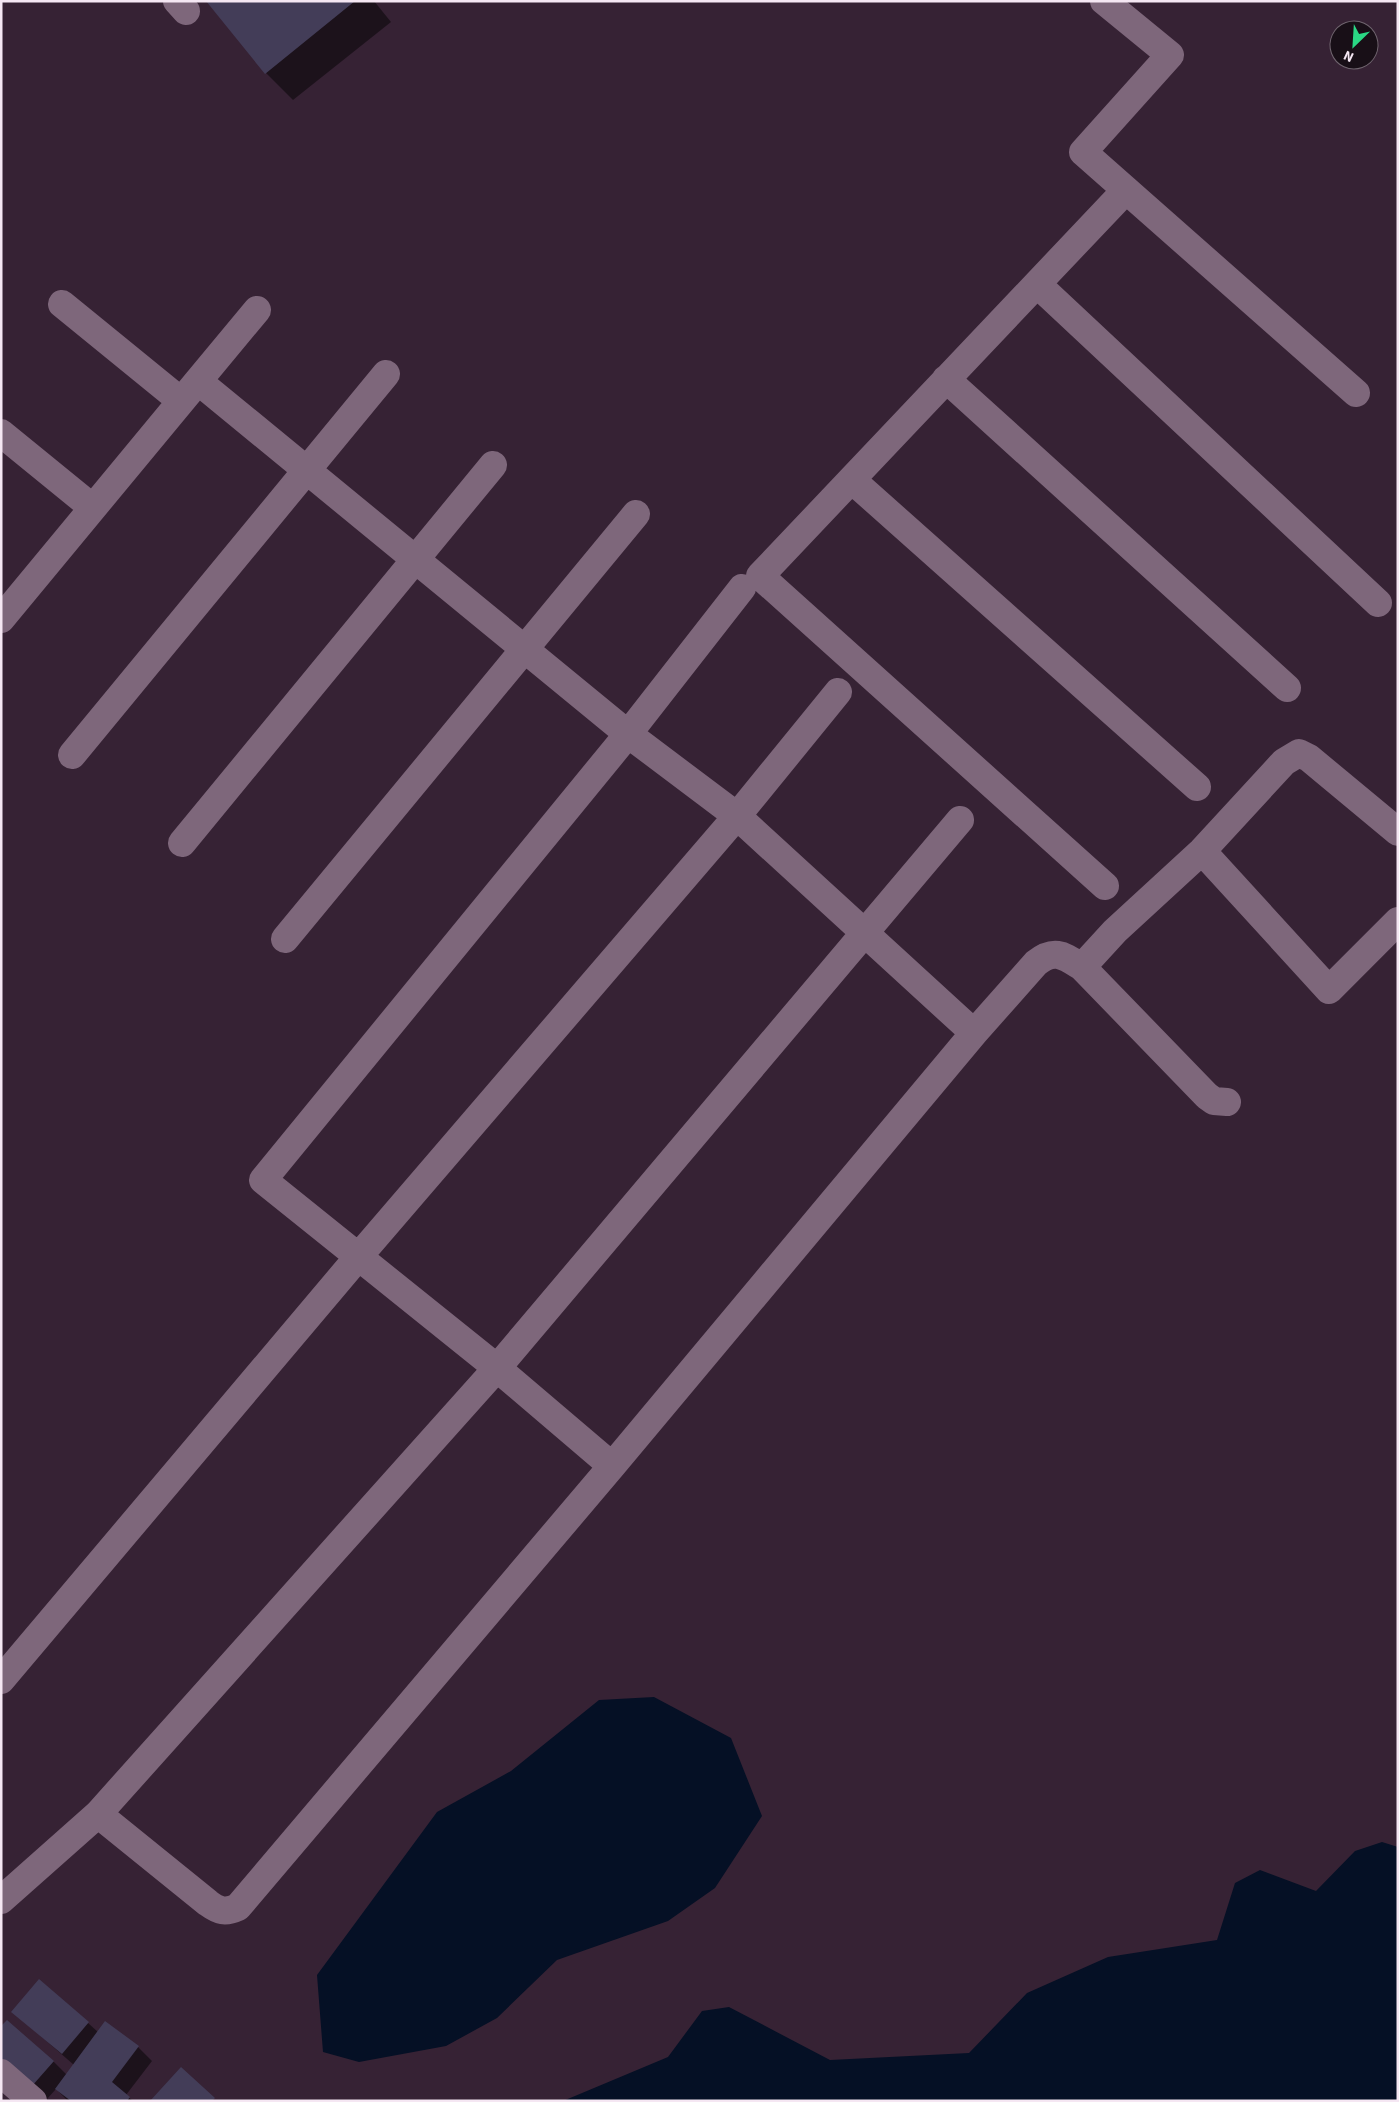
<svg xmlns="http://www.w3.org/2000/svg" width="1399" height="2102" viewBox="0 0 1399 2102" font-family="'Source Sans 3',sans-serif">
	<rect width="100%" height="100%" fill="#362234"/>
	<path fill="#051025" d="M654 1697 731 1738 762 1816 715 1888 668 1921 557 1960 497 2018 446 2046 359 2062 323 2052 317 1975 437 1812 511 1771 599 1700Z
		M1382 1842 1398 1847V2101H563L668 2057 702 2011 729 2007 830 2060 969 2053 1027 1993 1108 1957 1217 1940 1235 1883 1260 1870 1316 1891 1355 1851Z"/>
	<path fill="#0007" d="M207 1H374L391 22 293 100 266 73Z
		M13 2012 88 2023 98 2032 138 2047 152 2061 126 2095 133 2101H68L56 2089 47 2099 1 2059 53 2061 67 2075 74 2065Z"/>
	<path fill="#433d58" d="M206 1H355L265 74Z
		M39 1979 89 2022 62 2054 11 2012Z
		M7 2020 54 2061 32 2086 1 2059V2026Z
		M105 2021 139 2046 112 2082 130 2097 127 2101H71L55 2089Z
		M181 2067 215 2098 212 2101H150Z"/>
	<g fill="none" stroke-linecap="round" stroke-linejoin="round">
		<path stroke="#7e677b" stroke-width="28" d="M177 1 186 11
			M1104 1 1170 55 1083 152 1356 393
			M1037 284 1378 603
			M62 304 181 401
			M257 310 198 381 628 734 737 816 974 1033
			M946 379 1287 688
			M1 433 93 508
			M852 480 1197 787
			M1 619 198 381
			M72 755 386 374
			M182 843 493 465
			M1202 851 1329 990 1398 921
			M1105 886 760 576 1126 190
			M285 939 636 514
			M1082 967 1115 931 1202 851 1284 762 1299 753 1309 758 1398 832
			M612 1466 497 1368 263 1180 628 734 742 588
			M1 1680 359 1256 737 816 838 692
			M98 1814 208 1903C219 1911 225 1913 238 1907L612 1466 974 1033 1036 963C1055 948 1064 956 1082 967L1207 1096 1214 1101 1227 1102
			M1 1900 98 1814 497 1368 960 820
			M1 2073 33 2101"/>
	</g>
	<rect width="1399" height="2102" fill="none" stroke="#f5e7f3" stroke-width="5"/>
	<g transform="translate(1354 45) rotate(205)"><circle r="24" fill="#180f17" stroke="#70656f"/>
	<path d="M0-4L9 19L0 12L-9 19Z" fill="#2ad885"/>
	<text y="-8" font-size="14" font-weight="bold" text-anchor="middle" fill="#f5e7f3">N</text>
	</g>
</svg>
